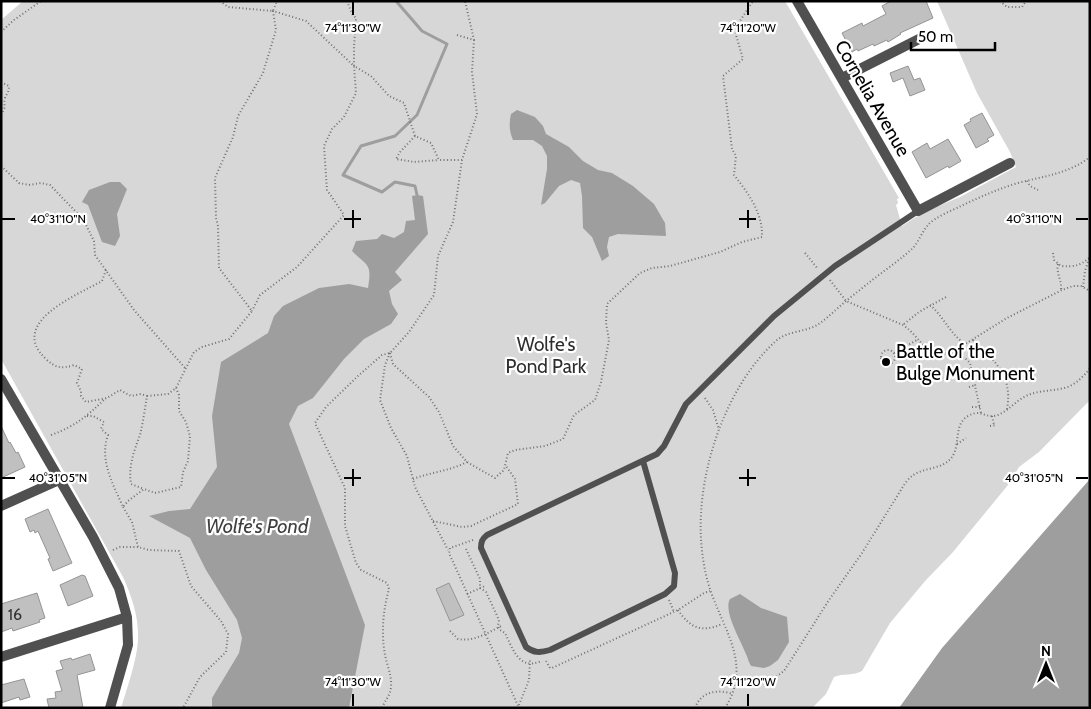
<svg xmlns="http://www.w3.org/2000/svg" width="1091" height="709" viewBox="0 0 1091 709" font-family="Cabin,sans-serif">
	<rect width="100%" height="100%" fill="#fff"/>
	<path fill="#d7d7d7" d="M23 1H785L899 198 897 199 898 203 896 205 902 226 924 212 960 197 1016 167 1010 152 977 93 937 1H1090V400L1039 452 1019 467 1008 485 953 552 926 580 890 623 862 671C853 676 844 673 834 677L826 694 812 708H121C127 688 137 660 138 640 139 618 132 597 123 577L1 359V20Z"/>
	<path fill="#9e9e9e" d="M517 110 535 117 543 126 546 134 569 147 583 161 598 170 612 173 633 186 654 204 665 223 666 236 618 234 609 237 607 247 609 256 602 261 592 237 583 228 582 196 580 183 571 180 559 186 545 203 541 205 547 169V156L542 146 533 140H513C509 131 509 123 511 114Z
		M110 182H120L127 189 117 214 120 236 115 246 102 242 88 205 82 202 89 190Z
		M417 195 423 196 428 234 395 272 402 280 389 291 392 304 398 314 391 324 364 339 344 359 313 398 298 406 289 424 365 625 349 708H212V698L239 653 242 638 237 620 206 570 190 538 149 516 169 511 190 509 217 467 212 416 221 362 268 333 274 316 283 306 319 288 349 284 368 288C372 263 368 267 352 251L356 241 377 239 382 234 394 238 404 232 406 221 415 220 412 196Z
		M1090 479V708H899L942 648Z
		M740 594 761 608 787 617 789 642 778 660 770 666 764 668 751 666 749 662C745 647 722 612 730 599Z"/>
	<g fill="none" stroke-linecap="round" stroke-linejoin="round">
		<path stroke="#9e9e9e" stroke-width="3" d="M396 1 422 31 447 44 417 115 395 136 361 146 343 175 382 192 395 182 415 186 417 195"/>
	</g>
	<path fill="#c0c0c0" stroke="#949494" d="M891 1H926L933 18 900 33 901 34 888 42 887 40 874 46 873 44 858 51 857 49 852 52 842 33 862 23 863 26 886 14 882 6Z
		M908 66 914 80 920 78 925 90 910 96 903 78 893 82 890 73Z
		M982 113 994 135 987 139 989 141 976 148 964 125 971 121 970 119Z
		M948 139 961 161 949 168 948 166 926 178 912 152 927 143 930 149Z
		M1 426 9 443 10 442 16 453 18 452 25 467 1 478Z
		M48 509 72 563 53 571 48 559 50 558 38 531 35 533 34 530 30 532 25 519Z
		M82 575 85 576 93 596 68 606 60 585Z
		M449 583 464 615 450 621 436 589Z
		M37 593 45 618 39 620 40 622 13 631 12 628 1 632V604Z
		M90 654 95 670 77 675 83 708H49L47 699 56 698 55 692 62 691 56 671 63 669 60 661 71 658 72 660Z
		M24 679 30 697 20 700 19 697 1 703V685Z"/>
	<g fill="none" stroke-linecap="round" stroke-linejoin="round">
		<path stroke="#727272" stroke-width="2" stroke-dasharray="1 2.5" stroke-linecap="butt" d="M220 1 228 7 273 11 277 1
			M347 1 352 14 356 18 354 47V66L371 76 389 96 404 103 415 136 431 143 439 160H462
			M1000 1 1007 7H1022L1026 1
			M1 32 14 20 41 1
			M457 35 474 40 465 1
			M1 82 9 86C9 92 7 93 5 98 3 105 7 107 1 114
			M415 136 400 152 396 159 414 162 439 160
			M1 166 19 183 29 185 41 183 50 185 79 215 81 223 86 225 94 241 95 255 134 310 186 369
			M1027 181 1030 186 1038 190
			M805 253 818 269
			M1053 253 1054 260 1061 266C1073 267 1080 266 1089 258
			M1058 264C1056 274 1062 280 1061 290
			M106 270 102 281C77 295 7 323 46 359 55 368 62 369 74 365L82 369 77 383 81 391V396L86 402 107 398 120 390 131 396 141 394 147 396C145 408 143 423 140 435 134 451 128 467 131 484L144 489
			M830 280 846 301 903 325C924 340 918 351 949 354L1007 318 1062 290 1073 286H1081L1090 291
			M1083 287 1085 271 1090 256
			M930 305C944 317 950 334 965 344
			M904 324 919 312 946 297
			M973 340C995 361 1013 376 1007 409
			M881 357a7 7 0 1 1 14 0a7 7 0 1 1-14 0Z
			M390 353 393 364 429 397 439 412 453 446 467 462 495 478 504 470 508 453 515 450 545 446 563 439 574 415 595 400 601 382 609 340 606 323 607 304 640 273 652 268 670 266 720 252 742 242 762 237C763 213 748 193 734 175L736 156 732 149 723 76 743 59 736 35 738 24 753 1
			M390 353 385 365 380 400 391 428 407 456 415 487 448 550
			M894 353 917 340
			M949 354 965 358 970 363 981 413
			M966 370 973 369
			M969 387 976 385
			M147 396 168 394 176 388 194 352 202 347 229 339 252 311 219 268 218 226 216 218 215 178 233 137 238 116 263 73 276 30 273 11 306 21 354 66 356 93 344 117 332 129 324 146 327 190 344 215 297 267 260 295 252 311
			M705 398 713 410 719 430
			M972 407H980
			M87 416H93L104 422 101 429 108 435C99 460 113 484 123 507L128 501 144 489 155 493 181 487 183 472 188 461 190 436 186 422 179 411V395L176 388
			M992 416 994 425
			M990 426 996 425
			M51 435C76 426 87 416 106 398
			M957 444 966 438
			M413 479C431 472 450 471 467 462
			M123 507 132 522 138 547 149 550 179 551 191 586 221 621 228 634 226 652 200 677 183 708
			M433 521 462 527 471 526 518 504 515 479 506 466
			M473 540 450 548 449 553 519 708
			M466 549 480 579V588L486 592 499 620 498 626 500 630 505 633C513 649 519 671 541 661
			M113 550 120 547H138
			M467 594 485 586
			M669 600 674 612
			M678 610C690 628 702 633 722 624
			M450 631 458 639C475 642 489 632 503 625
			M546 661 550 668H552L678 610 704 593 710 591
			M736 685 763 683 770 681 784 671 829 600 862 553 904 485C906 482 909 478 912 476 923 467 943 470 952 457 961 444 953 425 968 416 980 409 984 417 994 416 1006 414 1015 401 1026 396 1040 389 1056 392 1070 386 1078 382 1085 375 1090 368
			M519 705 529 680 530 660
			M382 708C385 700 391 695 391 686 392 676 387 665 385 655 381 632 383 611 389 589L387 583 361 570 356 563 345 526V488L315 423 326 407 358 376 382 355 390 353 409 332 434 295 438 256 453 222 462 160 477 114 472 72 474 40
			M695 708C701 691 718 689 733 694
			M725 708C752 666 725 632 711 592 705 575 702 556 701 539 697 472 726 385 777 340 788 331 805 332 817 325 824 321 831 314 838 308 848 299 860 290 871 281 885 270 900 260 913 248 919 241 922 232 928 225 935 217 951 211 961 206 980 197 998 189 1018 183 1044 176 1068 174 1090 157"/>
		<path stroke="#505050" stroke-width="6" d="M643 461 675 573 674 586 665 594 550 650C540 653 534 653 526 647L481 548C481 542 482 539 487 535L657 454 664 446 686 404 774 316 835 266 918 211"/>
		<path stroke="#505050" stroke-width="10" d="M797 1 918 211 1010 163
			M842 78 925 36
			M1 379 93 537 119 588 127 617 128 645 110 708
			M1 506 59 480
			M1 657 127 617"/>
	</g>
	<path fill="none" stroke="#000" stroke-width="2" d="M353 2V15M748 2V15M353 210V228M748 210V228M2 219H15M344 219H361M739 219H756M1076 219H1088M353 469V486M748 469V486M2 478H15M344 478H361M739 478H756M1076 478H1088M353 694V706M748 694V706"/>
	<circle fill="#000" stroke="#fff" stroke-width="2" cx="886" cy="362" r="5"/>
	<g text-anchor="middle" stroke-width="4.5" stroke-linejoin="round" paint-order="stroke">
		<g font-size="16" fill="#303030">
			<text x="15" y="620">16</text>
		</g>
		<g font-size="19" fill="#000" stroke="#fff">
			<text transform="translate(873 98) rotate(60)" y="7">Cornelia Avenue</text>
		</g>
		<g font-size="19" fill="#2e2e2e" stroke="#fff">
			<text x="546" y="351">Wolfe's<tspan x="546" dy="22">Pond Park</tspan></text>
		</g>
		<g font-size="19" fill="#000" stroke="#fff" text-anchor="start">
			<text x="896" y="358">Battle of the<tspan x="896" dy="22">Bulge Monument</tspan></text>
		</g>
		<g font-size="20" font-style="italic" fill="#3f3f3f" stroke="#fff">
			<text x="257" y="533">Wolfe's Pond</text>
		</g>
	</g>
	<g font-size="12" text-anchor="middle" fill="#000" stroke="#fff" stroke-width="4.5" stroke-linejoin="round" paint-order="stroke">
		<text x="353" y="32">74°11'30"W</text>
		<text x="748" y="32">74°11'20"W</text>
		<text x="58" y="223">40°31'10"N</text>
		<text x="1034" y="223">40°31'10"N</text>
		<text x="58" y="482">40°31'05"N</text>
		<text x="1034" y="482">40°31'05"N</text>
		<text x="353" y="686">74°11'30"W</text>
		<text x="748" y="686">74°11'20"W</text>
	</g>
	<rect width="1091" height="709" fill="none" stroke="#000000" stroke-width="5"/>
	<g transform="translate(1046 664)" stroke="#ffffff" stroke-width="4" paint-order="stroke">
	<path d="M0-4L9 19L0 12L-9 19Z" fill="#000000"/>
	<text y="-8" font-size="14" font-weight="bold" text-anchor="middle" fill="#000000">N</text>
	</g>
	<path d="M911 42v8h84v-8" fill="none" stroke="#000000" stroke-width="2.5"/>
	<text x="918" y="42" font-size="15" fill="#000000" stroke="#ffffff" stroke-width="4" paint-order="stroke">50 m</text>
</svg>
